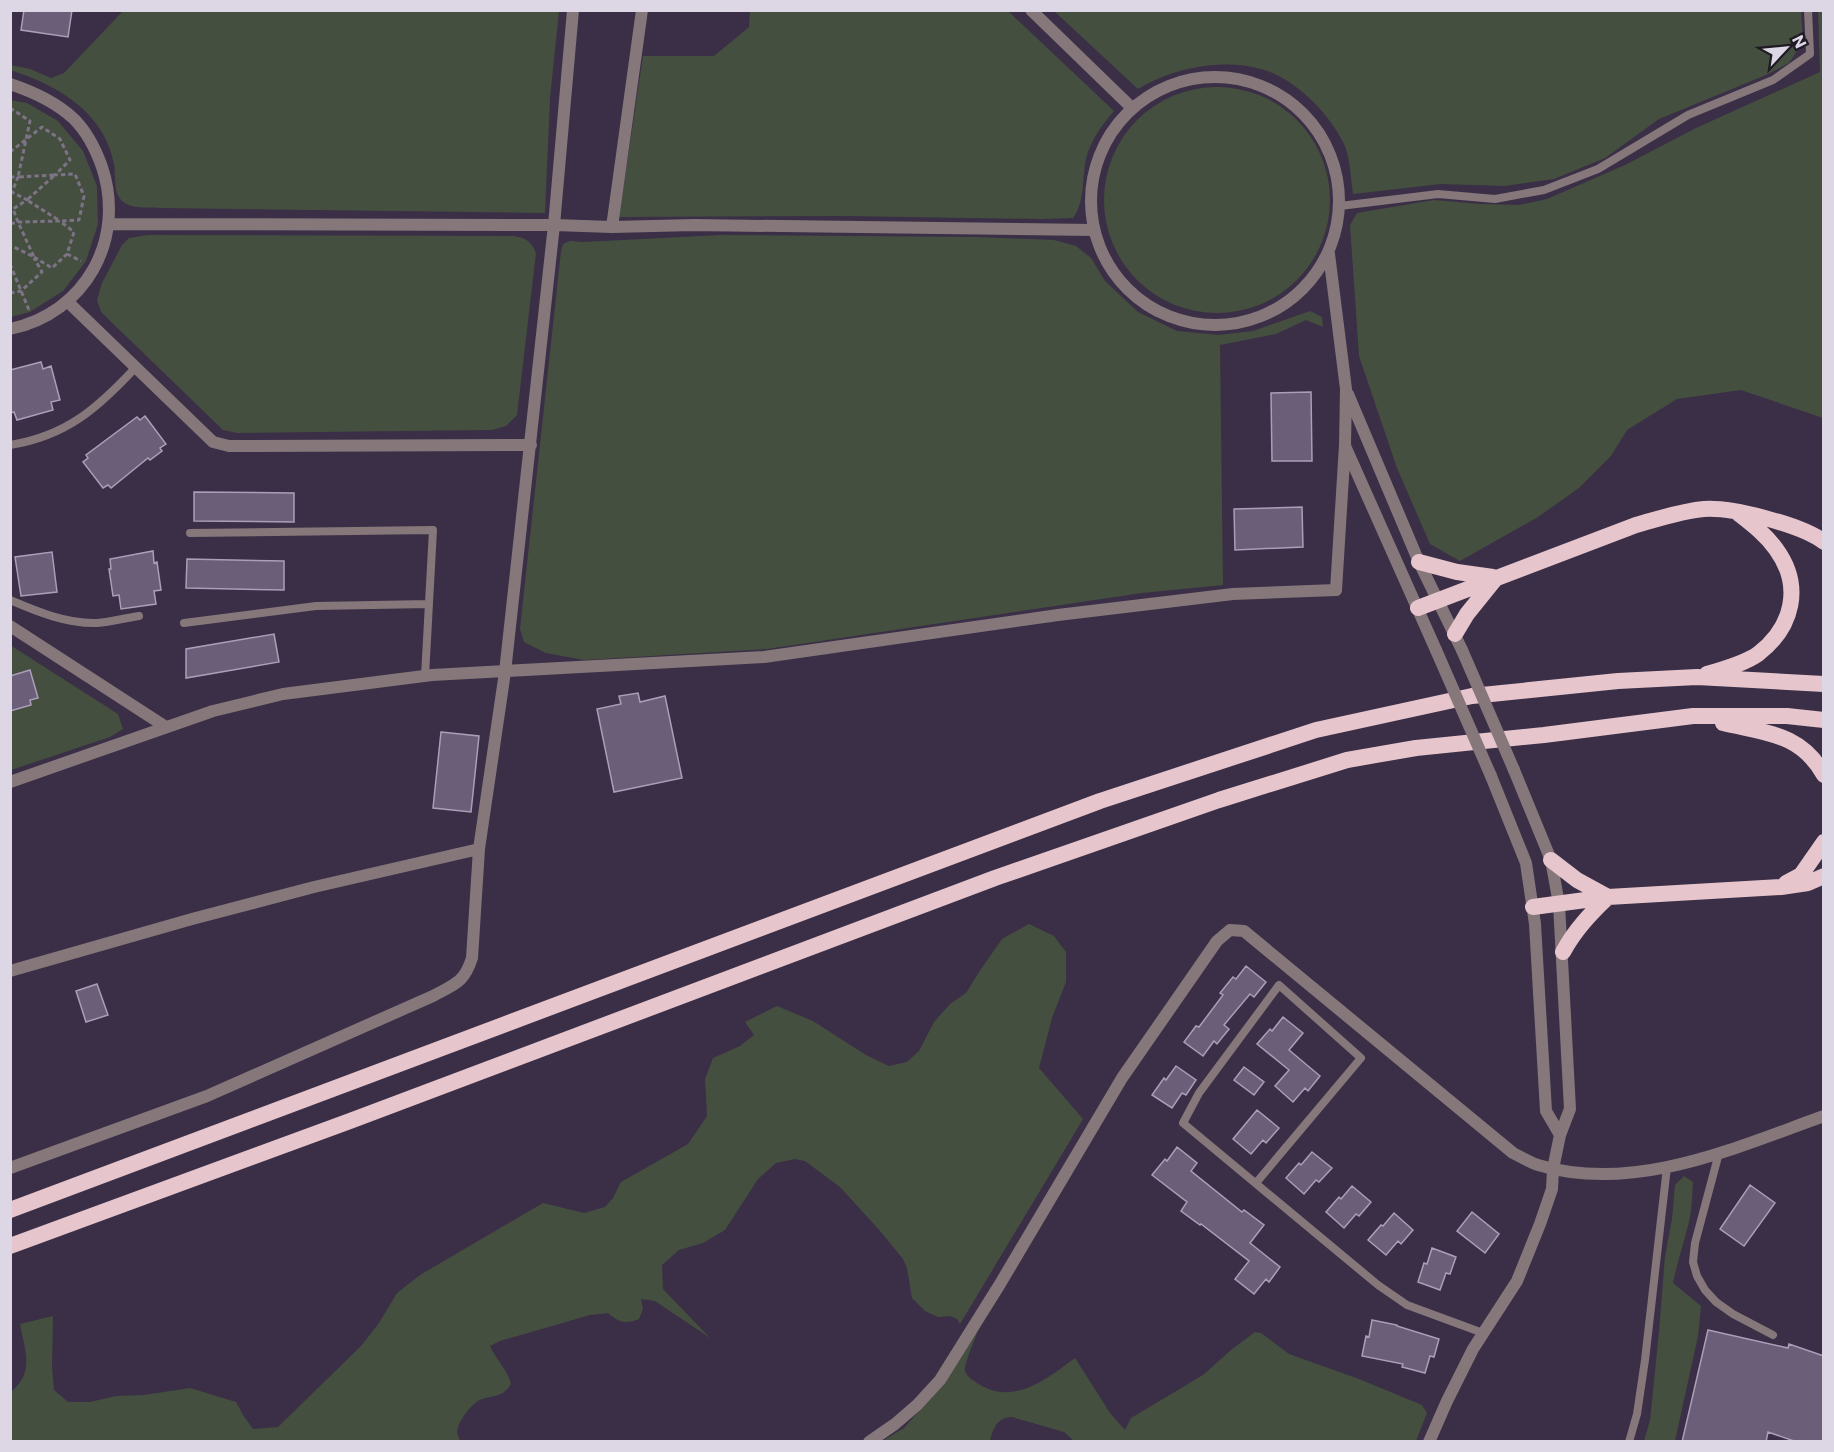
<svg xmlns="http://www.w3.org/2000/svg" width="1834" height="1452" viewBox="0 0 1834 1452" font-family="Commissioner,sans-serif">
	<rect width="100%" height="100%" fill="#3a2f46"/>
	<path fill="#454f3f" d="M123 11H559L550 98 545 213 160 208C147 207 131 210 121 200 113 191 116 176 114 164 104 112 58 85 10 70L11 65 30 69 51 78 64 73Z
		M750 11H1008L1114 111C1102 125 1090 141 1086 159 1082 179 1085 202 1073 218L1042 219 847 216 619 217 643 56H714L749 27Z
		M1801 11 1803 42 1789 63 1766 75 1659 119 1605 158 1554 179 1504 186 1441 184 1353 194C1351 180 1350 156 1344 144 1329 113 1295 78 1261 69 1221 58 1173 68 1138 89L1054 11Z
		M1818 11H1824L1823 418 1741 390 1677 399 1627 430 1611 456 1579 488 1538 517 1460 561 1430 544 1397 468 1359 356 1350 225 1357 213 1434 200 1480 204 1519 205 1547 199 1625 165 1696 128 1820 72Z
		M1104 200a113 113 0 1 1 226 0a113 113 0 1 1-226 0Z
		M10 100 27 103 58 121 83 151 97 186 98 224 86 261 63 291 30 312 11 317Z
		M148 235 513 236C526 238 531 241 536 253L517 415 506 426 492 430 237 433 223 430 101 312 97 300 102 283 122 245 129 238Z
		M722 235 975 237 1054 240 1076 246 1091 258 1105 281 1138 312 1177 331 1219 335 1253 331 1310 311 1322 317 1323 327 1306 320 1276 334 1220 345 1223 585 1142 593 767 649 584 660 546 653 524 642 520 629 561 251 563 244 570 241 583 242Z
		M10 645 118 714 123 729 110 737 11 770Z
		M1029 924 1054 936 1066 952V982L1052 1018 1039 1068 1083 1119 960 1324 957 1319 950 1316 938 1317 925 1311 912 1298 907 1268 903 1259 881 1232 840 1187 805 1161 795 1159 776 1163 758 1179 725 1230 703 1243 679 1250 662 1265 663 1289 710 1338 655 1301 641 1299 643 1309 639 1319C626 1324 619 1323 608 1313L590 1315 500 1341 490 1346C497 1361 507 1369 511 1384 501 1400 491 1394 478 1401 469 1407 458 1422 457 1432 457 1433 460 1441 460 1441H11V1392C35 1371 25 1352 20 1324L53 1316 52 1367 54 1390 68 1402H90L116 1396 144 1395 190 1388 236 1402 243 1415 253 1429 278 1427 361 1346 379 1323 397 1293 420 1275 543 1203 584 1213 605 1207 613 1198 621 1182 688 1144 707 1116 705 1079 713 1058 740 1046 754 1035 745 1022 777 1006 813 1021 866 1055 889 1066 907 1062 919 1051 934 1022 950 1004 966 993 981 969 1002 939Z
		M1684 1176 1693 1182C1692 1197 1692 1212 1688 1226 1683 1245 1677 1263 1673 1283L1701 1306 1698 1336 1675 1441H1644L1650 1420 1659 1332 1665 1256 1672 1219 1675 1185Z
		M979 1327C977 1335 963 1366 965 1371 967 1378 976 1382 982 1386 1016 1405 1049 1377 1075 1358L1110 1413 1125 1430 1131 1418 1203 1375 1231 1350 1255 1332 1261 1333 1289 1354 1359 1379 1422 1405 1427 1413 1416 1441H1074L1064 1432 1012 1417C997 1417 993 1429 990 1441L881 1442 904 1428 933 1395Z"/>
	<path fill="#6b5e78" stroke="#ab9eba" stroke-width="1.5" d="M24 10H72L68 37 21 30Z
		M41 362 43 369 51 366 60 400 51 402 53 410 17 420 14 412 10 413V370Z
		M1311 392 1312 461H1272L1271 393Z
		M145 416 166 444 160 448 162 451 150 460 148 458 111 488 108 485 103 488 83 462 88 458 86 455 137 417 140 420Z
		M194 492 294 493V522L194 521Z
		M1302 507 1303 547 1235 550 1234 509Z
		M153 551 154 563 157 562 161 590 154 591 156 604 121 609 119 595 113 596 109 569H111L110 559Z
		M52 552 57 592 21 596 15 557Z
		M187 559 284 561V590L186 588Z
		M274 634 279 662 186 678V649Z
		M30 670 38 698 30 700 31 705 10 711V676Z
		M638 693 640 702 665 696 682 778 614 792 597 709 621 704 619 696Z
		M441 732 479 736 471 812 433 808Z
		M1246 966 1266 982 1254 997 1250 994 1224 1025 1229 1029 1217 1044 1214 1041 1203 1056 1184 1042 1196 1026 1199 1027 1223 995 1220 993 1233 977 1236 979Z
		M97 984 108 1015 86 1022 76 991Z
		M1283 1017 1303 1033 1289 1050 1320 1076 1308 1091 1305 1088 1293 1102 1275 1086 1289 1070 1257 1044 1270 1029 1272 1031Z
		M1176 1066 1196 1080 1186 1095 1182 1093 1172 1108 1152 1095 1164 1078 1166 1080Z
		M1244 1067 1264 1082 1254 1095 1234 1080Z
		M1257 1110 1279 1128 1266 1143 1263 1140 1251 1154 1233 1139Z
		M1177 1147 1197 1163 1191 1171 1242 1212 1244 1210 1264 1225 1250 1243 1280 1267 1269 1282 1266 1279 1254 1294 1235 1279 1249 1261 1201 1224 1200 1225 1181 1211 1187 1202 1152 1175 1165 1159 1167 1161Z
		M1312 1152 1332 1168 1319 1182 1316 1180 1304 1194 1286 1178 1299 1163 1301 1165Z
		M1750 1185 1775 1203 1744 1246 1720 1229Z
		M1352 1186 1371 1202 1359 1216 1356 1214 1344 1228 1326 1212 1339 1197 1341 1199Z
		M1472 1212 1499 1234 1485 1253 1457 1231Z
		M1394 1213 1413 1230 1401 1244 1398 1241 1386 1255 1368 1240 1381 1225 1383 1226Z
		M1432 1248 1456 1257 1450 1274 1446 1273 1440 1290 1418 1282 1424 1263 1427 1264Z
		M1372 1320 1397 1325V1326L1439 1339 1434 1357 1430 1356 1425 1373 1402 1367 1403 1364 1362 1356 1366 1336 1369 1337Z
		M1708 1330 1788 1348 1789 1344 1824 1356V1442H1797L1768 1432 1766 1442H1682Z"/>
	<g fill="none" stroke-linecap="round" stroke-linejoin="round">
		<path stroke="#7c7387" stroke-width="3" stroke-dasharray="4.5 3" stroke-linecap="butt" d="M10 108 30 121 18 177 55 175 27 200 60 221 18 222 34 257 10 245
			M10 152 42 127 60 139 70 160 55 175 75 174 84 196 79 220 61 221
			M10 177H18L12 192 27 200 13 209 18 222 10 224
			M67 254 81 261
			M34 257 52 268 67 254 74 232 61 222
			M10 264 29 310
			M10 293 21 291 42 272 34 258"/>
		<path stroke="#86777a" stroke-width="8" d="M1340 206 1438 194 1495 199 1544 190 1598 169 1688 115 1773 80 1810 54 1808 10
			M10 445C67 436 99 407 136 367
			M190 533 433 530 425 676
			M10 600C38 612 67 624 97 623 111 622 125 618 139 616
			M184 623 316 606 429 604
			M1719 1153 1695 1243 1693 1262 1697 1276 1705 1290 1716 1302 1733 1314 1773 1335
			M1256 1183 1361 1058 1279 985 1199 1093 1183 1123 1378 1285 1407 1305 1483 1333
			M1629 1442 1637 1414 1645 1360 1667 1167"/>
		<path stroke="#86777a" stroke-width="12" d="M1031 10 1132 108
			M1091 201a124 124 0 1 1 248 0a124 124 0 1 1-248 0Z
			M10 84C34 92 56 102 74 119 87 132 96 150 102 167 126 239 86 313 10 329
			M109 224 554 225 612 227 694 225 1093 230
			M612 227 642 10
			M1329 254 1346 389 1345 445 1336 590
			M68 302 213 442 229 446 531 445
			M1348 394 1419 562 1462 650
			M1345 446 1436 650
			M10 626 166 727
			M1491 776 1526 863 1535 924 1546 1111 1560 1135
			M10 971 192 919 314 887 479 849 505 672 554 225 573 10
			M10 1168 207 1096 433 996C455 984 464 983 472 958L479 849
			M869 1442 895 1424 917 1405 940 1380 1000 1284 1122 1078 1217 941 1230 930 1244 931 1513 1153C1521 1157 1529 1162 1538 1165 1634 1194 1734 1148 1824 1116
			M1429 1442 1447 1401 1473 1349 1517 1281 1540 1224 1552 1189 1553 1169 1560 1135 1570 1109 1559 904 1551 860 1514 770"/>
		<path stroke="#86777a" stroke-width="12" d="M10 782 213 711 283 694 432 675 764 657 1058 615 1233 594 1336 590"/>
		<path stroke="#e6c5cd" stroke-width="16" d="M1419 562 1457 572 1493 577
			M1418 608 1636 525C1658 519 1681 511 1704 509 1732 507 1802 525 1824 542
			M1455 634 1467 614 1496 578
			M1707 674C1723 669 1744 664 1758 654 1793 627 1803 586 1776 549 1766 535 1753 525 1739 514
			M1723 723C1765 733 1801 733 1824 775
			M1551 860 1577 880 1608 897C1590 914 1575 930 1563 952
			M1786 883 1801 875 1824 842
			M1533 907 1608 897 1781 887 1808 883 1824 876
			M10 1210 1100 801 1316 730 1472 696 1618 681 1697 677 1824 684
			M10 1246 350 1121 995 878 1219 800 1347 760 1416 748 1544 735 1693 716H1787L1824 720"/>
		<path stroke="#86777a" stroke-width="12" d="M1436 650 1491 776
			M1462 650 1514 770"/>
	</g>
	<rect width="1834" height="1452" fill="none" stroke="#ddd7e5" stroke-width="24"/>
	<g transform="translate(1786 48) rotate(64)" stroke="#1f1a24" stroke-width="4.5" paint-order="stroke">
	<path d="M0-4.5L10 22L0 15L-10 22Z" fill="#ddd7e5"/>
	<text y="-9" font-size="16" font-weight="bold" text-anchor="middle" fill="#ddd7e5">N</text>
	</g>
</svg>
